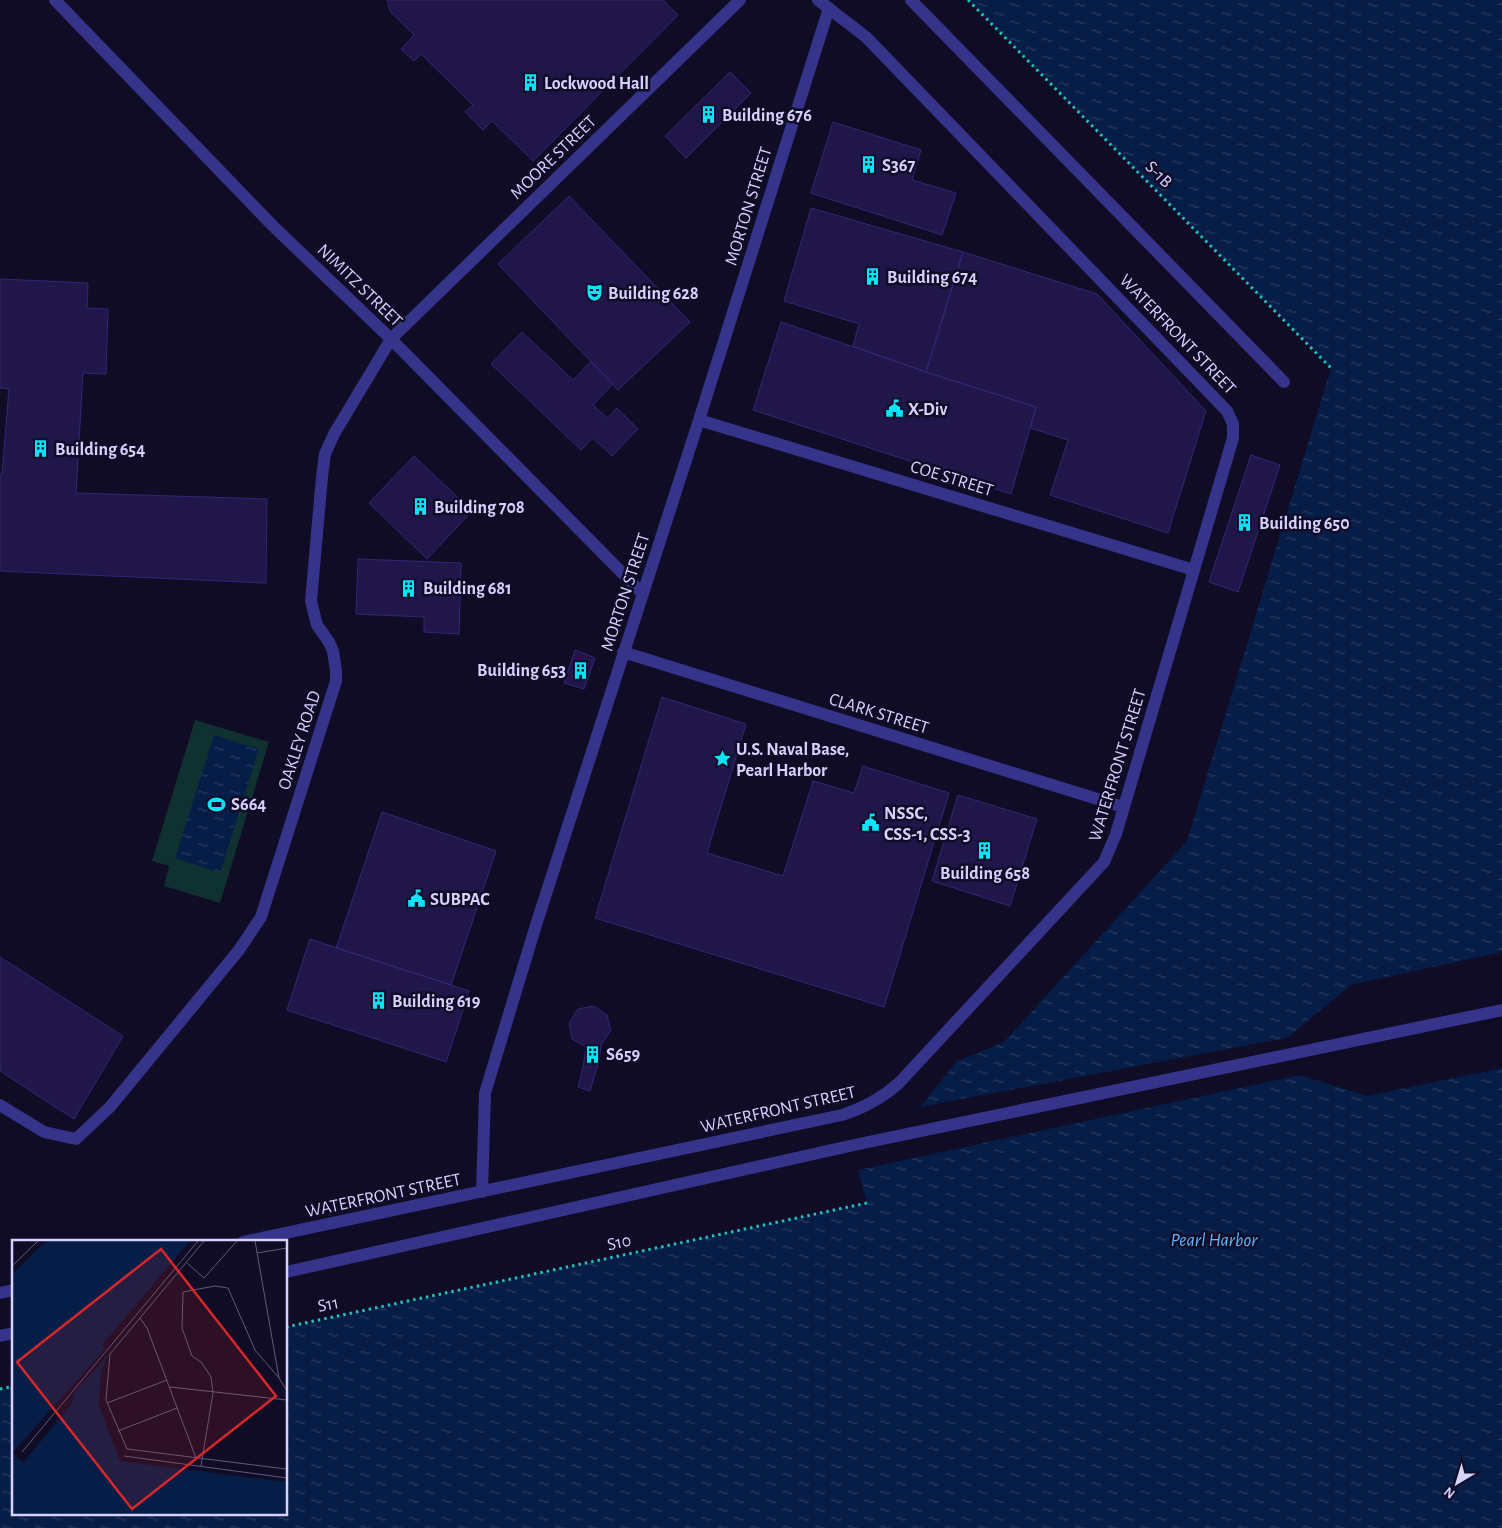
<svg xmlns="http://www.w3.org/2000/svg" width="1502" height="1528" viewBox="0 0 1502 1528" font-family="'Alegreya Sans',sans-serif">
	<defs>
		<pattern id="water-ripples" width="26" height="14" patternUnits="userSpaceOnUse" patternTransform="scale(1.25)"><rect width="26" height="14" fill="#051d47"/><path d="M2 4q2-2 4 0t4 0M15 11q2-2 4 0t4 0" fill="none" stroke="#293d63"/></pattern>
	</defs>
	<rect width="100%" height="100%" fill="#100c26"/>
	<path fill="#0f312f" d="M195 720 269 742 220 903 164 886 169 866 152 861Z"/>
	<path fill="url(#water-ripples)" d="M968 0H1502V1528H0V1389L14 1386V1514H286V1327L867 1203 858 1170 849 1124 920 1107 957 1061 1004 1042 1187 841 1331 368Z
		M214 735 259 749 220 873 175 858Z"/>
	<path fill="#100c26" d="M1502 952V1068L1367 1096 1300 1075 858 1170 849 1124 920 1107 1287 1038 1351 985Z"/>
	<path fill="#201649" stroke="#352677" d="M387 0H663L678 15 533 161 492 121 483 130 465 112 473 105 421 54 414 61 401 49 414 35 390 11Z
		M730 72 751 93 686 158 665 136Z
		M833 122 921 150 912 180 956 193 942 235 811 193Z
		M569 196 690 322 618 390 498 264Z
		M811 208 963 252 926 372 853 346 859 324 784 301Z
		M963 252 1097 294 1206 411 1168 533 1050 495 1068 440 1030 428 1036 407 926 372Z
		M0 279 88 283 87 308 108 309 106 374 83 373 76 493 267 499 266 583 0 571V474H2L9 389 0 388Z
		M781 322 926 372 1036 407 1011 494 753 410Z
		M522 332 573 380 591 361 613 384 593 405 607 418 617 408 638 429 612 456 593 438 581 450 491 364Z
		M1251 455 1280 465 1238 592 1209 582Z
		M414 456 472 511 427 559 369 503Z
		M358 559 461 563 459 634 424 632V617L356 614Z
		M575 650 595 658 584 689 564 683Z
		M662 697 746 724 707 853 783 876 813 781 854 793 863 766 949 793 884 1007 595 918Z
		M958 795 1037 819 1010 906 932 881Z
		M382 812 496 851 451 985 336 948Z
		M310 939 469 991 446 1062 287 1010Z
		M0 957 123 1036 74 1119 0 1071Z
		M594 1006 607 1015 611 1030 601 1045 599 1061 590 1091 578 1087 583 1068 586 1047 572 1039 569 1023 578 1009Z"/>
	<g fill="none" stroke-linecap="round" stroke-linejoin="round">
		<path stroke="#22c2b7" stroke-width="3" stroke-dasharray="2.5 4" stroke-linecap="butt" d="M968 0 1331 368
			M286 1327 867 1203
			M0 1389 14 1386"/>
		<path stroke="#35338a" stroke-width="12" d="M55 0 273 226 391 339 643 594
			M911 0 1284 382
			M699 420 1194 570
			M623 652 1123 807
			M0 1105 44 1132 76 1139 110 1107 239 950 261 917 336 681V671L333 651 329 642 317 625 311 601 322 477 325 454 334 434 391 339 740 0
			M482 1192 485 1093 536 925 699 420 829 8
			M243 1242 842 1115C864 1108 881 1099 899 1083L1104 862 1116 834 1233 438V424L1227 411 866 37 818 0
			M286 1272 854 1145 1502 1010
			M0 1293 14 1290
			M0 1336 14 1333"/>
	</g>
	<defs>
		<symbol id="building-bare" viewBox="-9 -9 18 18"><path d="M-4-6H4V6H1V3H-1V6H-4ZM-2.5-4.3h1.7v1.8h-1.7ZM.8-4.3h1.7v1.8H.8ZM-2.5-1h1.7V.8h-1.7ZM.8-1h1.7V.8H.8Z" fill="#00e5fc" stroke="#100c26" stroke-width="2.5" paint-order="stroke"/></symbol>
		<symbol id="theatre-bare" viewBox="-9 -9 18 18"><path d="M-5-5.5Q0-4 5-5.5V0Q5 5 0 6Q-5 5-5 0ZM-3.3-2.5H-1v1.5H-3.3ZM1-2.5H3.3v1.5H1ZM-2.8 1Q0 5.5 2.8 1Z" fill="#00e5fc" stroke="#100c26" stroke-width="2.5" paint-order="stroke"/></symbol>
		<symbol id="civic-bare" viewBox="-9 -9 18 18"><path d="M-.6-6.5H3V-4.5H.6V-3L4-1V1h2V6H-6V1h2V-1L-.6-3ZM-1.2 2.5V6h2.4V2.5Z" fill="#00e5fc" stroke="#100c26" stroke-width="2.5" paint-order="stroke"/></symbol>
		<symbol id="sight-bare" viewBox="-9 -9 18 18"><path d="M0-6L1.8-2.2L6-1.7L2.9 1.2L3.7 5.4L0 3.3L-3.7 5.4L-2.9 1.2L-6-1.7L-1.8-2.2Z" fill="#00e5fc" stroke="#100c26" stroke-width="2.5" paint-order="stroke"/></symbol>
		<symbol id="stadium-bare" viewBox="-9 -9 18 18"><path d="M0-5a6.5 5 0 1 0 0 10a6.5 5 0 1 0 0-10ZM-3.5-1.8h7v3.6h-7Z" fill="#00e5fc" stroke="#100c26" stroke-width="2.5" paint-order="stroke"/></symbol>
	</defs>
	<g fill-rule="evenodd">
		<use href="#building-bare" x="518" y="70" width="25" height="25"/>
		<use href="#building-bare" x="696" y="102" width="25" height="25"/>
		<use href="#building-bare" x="856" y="152" width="25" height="25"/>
		<use href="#building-bare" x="860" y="264" width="25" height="25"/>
		<use href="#theatre-bare" x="582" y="280" width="25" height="25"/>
		<use href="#civic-bare" x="882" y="396" width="25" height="25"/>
		<use href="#building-bare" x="28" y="436" width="25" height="25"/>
		<use href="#building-bare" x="408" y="494" width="25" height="25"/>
		<use href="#building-bare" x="1232" y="510" width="25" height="25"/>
		<use href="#building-bare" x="396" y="576" width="25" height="25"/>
		<use href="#building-bare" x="568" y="658" width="25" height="25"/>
		<use href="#sight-bare" x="710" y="746" width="25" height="25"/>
		<use href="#stadium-bare" x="204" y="792" width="25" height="25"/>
		<use href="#civic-bare" x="858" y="810" width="25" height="25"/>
		<use href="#building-bare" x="972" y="838" width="25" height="25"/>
		<use href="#civic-bare" x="404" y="886" width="25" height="25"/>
		<use href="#building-bare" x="366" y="988" width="25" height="25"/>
		<use href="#building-bare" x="580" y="1042" width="25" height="25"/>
	</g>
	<g text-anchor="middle" stroke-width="5" stroke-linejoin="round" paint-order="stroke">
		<g font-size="18" font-weight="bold" fill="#d6d1ff" stroke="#100c26" text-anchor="start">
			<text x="544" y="89">Lockwood Hall</text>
			<text x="722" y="121">Building 676</text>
			<text x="882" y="171">S367</text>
			<text x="887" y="283">Building 674</text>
			<text x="608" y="299">Building 628</text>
			<text x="908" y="415">X-Div</text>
			<text x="55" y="455">Building 654</text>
			<text x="434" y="513">Building 708</text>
			<text x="1259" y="529">Building 650</text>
			<text x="423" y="594">Building 681</text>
			<text x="566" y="676" text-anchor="end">Building 653</text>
			<text x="736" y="755">U.S. Naval Base,<tspan x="736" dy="21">Pearl Harbor</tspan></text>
			<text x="231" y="810">S664</text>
			<text x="884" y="819">NSSC,<tspan x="884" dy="21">CSS-1, CSS-3</tspan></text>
			<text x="985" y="879" text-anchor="middle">Building 658</text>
			<text x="430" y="905">SUBPAC</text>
			<text x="392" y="1007">Building 619</text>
			<text x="606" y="1060">S659</text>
		</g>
		<g font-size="18" fill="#d6d1ff" stroke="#100c26">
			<text transform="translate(553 157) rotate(-44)" y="6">MOORE STREET</text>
			<text transform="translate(1159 174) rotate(45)" y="6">S-1B</text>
			<text transform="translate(748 206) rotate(-73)" y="6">MORTON STREET</text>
			<text transform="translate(360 285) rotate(44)" y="6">NIMITZ STREET</text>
			<text transform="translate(1178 334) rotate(46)" y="6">WATERFRONT STREET</text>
			<text transform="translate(952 478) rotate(17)" y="6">COE STREET</text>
			<text transform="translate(625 592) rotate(-72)" y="6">MORTON STREET</text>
			<text transform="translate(879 713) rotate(17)" y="6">CLARK STREET</text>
			<text transform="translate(299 740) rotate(-72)" y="6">OAKLEY ROAD</text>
			<text transform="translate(1117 765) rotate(-73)" y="6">WATERFRONT STREET</text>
			<text transform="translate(778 1109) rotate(-13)" y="6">WATERFRONT STREET</text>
			<text transform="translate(383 1195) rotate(-12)" y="6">WATERFRONT STREET</text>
			<text transform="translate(619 1242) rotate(-12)" y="6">S10</text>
			<text transform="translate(328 1304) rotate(-12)" y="6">S11</text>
		</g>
		<g font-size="19" font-style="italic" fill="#5fb6ff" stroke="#100c26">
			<text x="1214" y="1246">Pearl Harbor</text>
		</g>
	</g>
	<g transform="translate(12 1240)">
		<rect width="275" height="275" fill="#100c26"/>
		<path d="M34 1H178L90 105 98 112 89 131 87 165 108 221 275 242V274H0V35Z" fill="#051d47"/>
		<path d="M94 108 98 112 62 153 60 163 11 223 0 213Z" fill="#100c26"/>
		<path fill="none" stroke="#5f5b7d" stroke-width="1" d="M192 1 98 114 94 160 115 209 274 229 275 223M243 1 267 138 275 151M245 13 275 8M175 23 192 38 225 1M0 26 26 1M128 78 135 88 184 218M158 147 275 160M95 163 155 140M106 191 165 168M10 212 186 1M112 216 275 238M189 226 201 153 199 137 189 122 180 116 170 88 171 52 203 46 216 48 243 110 267 138"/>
		<path fill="#d62828" fill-opacity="0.15" stroke="#d62828" stroke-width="2.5" d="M149 9 264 156 120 269 5 122Z"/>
		<rect width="275" height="275" fill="none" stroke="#d6d1ff" stroke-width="2.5"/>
	</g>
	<g transform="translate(1457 1483) rotate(218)" stroke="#100c26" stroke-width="4" paint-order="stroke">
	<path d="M0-4L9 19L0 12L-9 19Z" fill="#d6d1ff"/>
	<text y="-8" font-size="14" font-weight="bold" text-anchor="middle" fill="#d6d1ff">N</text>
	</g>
</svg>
